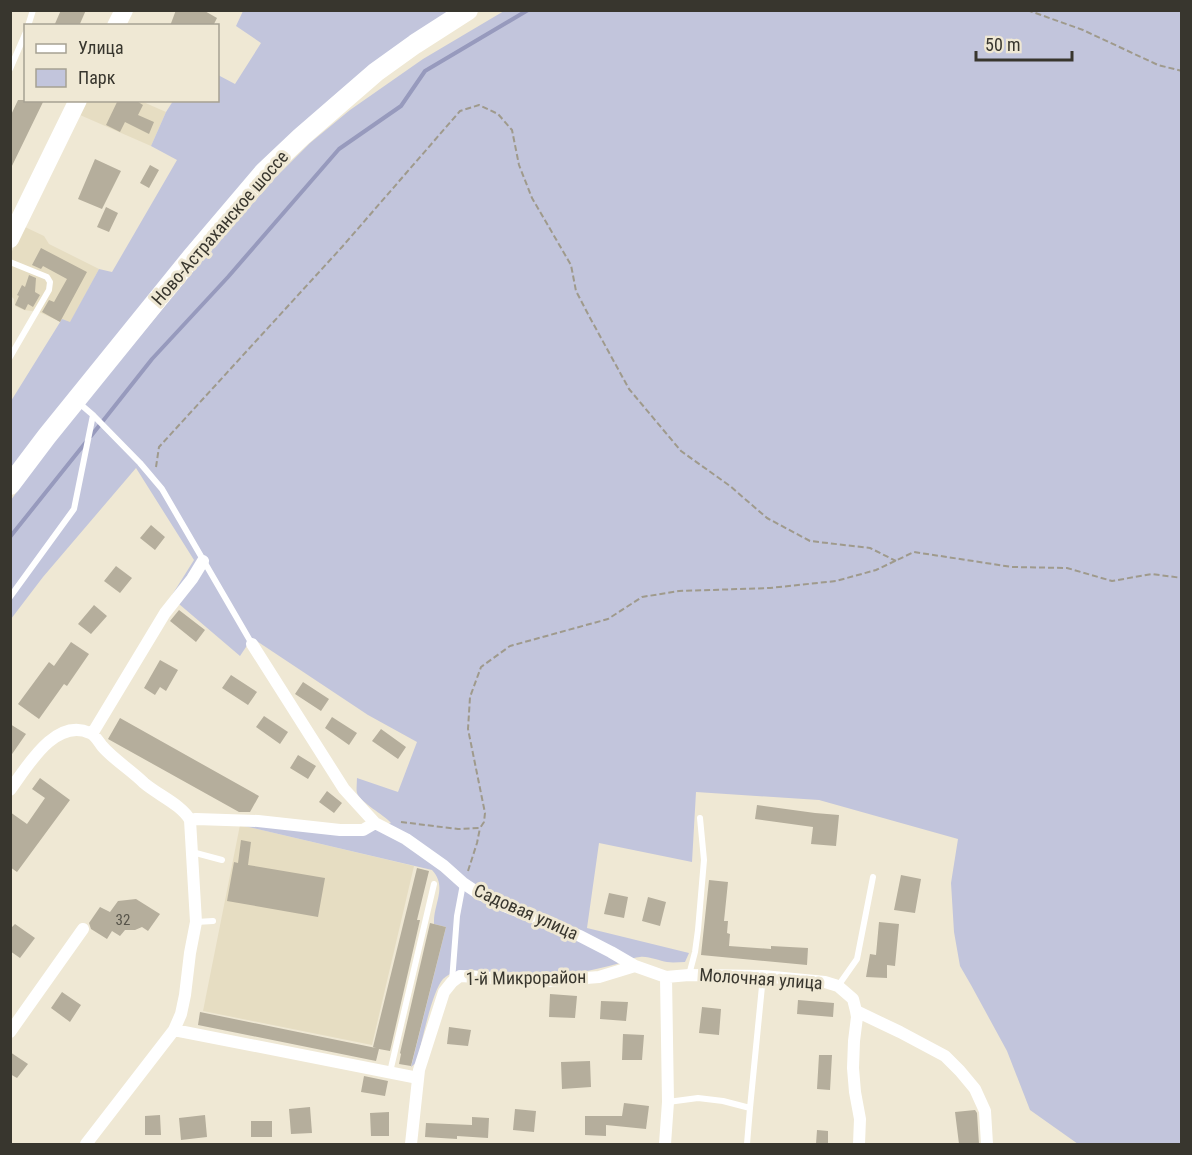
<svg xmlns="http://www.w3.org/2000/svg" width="1192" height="1155" viewBox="0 0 1192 1155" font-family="'Roboto Condensed',sans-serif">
	<rect width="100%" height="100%" fill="#efe8d4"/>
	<path fill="#e6ddc2" d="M87 100 141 101 166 112 151 146 80 115Z
		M25 227 44 236 49 244 99 269 70 323 61 322 39 312 24 310 15 306 14 299 11 296 10 255Z
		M240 825 414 866 372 1045 203 1011Z"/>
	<path fill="#c2c5dc" d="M243 11H453L371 65 336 94 296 130 11 475V401L62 319 70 322 99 269 112 272 177 160 151 146 166 112 173 101 218 100V75L235 84 261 43 236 26Z
		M504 11H1181V1144H1078L1030 1110 1007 1051 971 985 960 966 954 932 951 883 958 839 819 800 696 792 692 862 599 843 587 928 689 953 685 962C679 962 673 963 667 962 659 961 649 956 640 957 630 958 619 964 609 966 578 974 546 978 514 976 493 974 461 962 443 979 432 991 421 1045 417 1062L411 1067 446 927 434 924C433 904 448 887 432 870L240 825 362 834 391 823C383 814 361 803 357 793 356 789 357 783 357 778L398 792 417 742 368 715 252 638 240 656 179 604 172 595 194 560 136 468 43 577 11 619V500L55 439 198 266 275 178 310 143 350 110 423 59Z"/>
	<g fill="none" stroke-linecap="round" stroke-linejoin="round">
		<path stroke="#979abd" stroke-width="4" d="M91 436 152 359 228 277 339 149 401 106 425 71 528 10
			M10 537 86 442"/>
	</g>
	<path fill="#b5ae9c" d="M61 10H86L79 26H54Z
		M176 10H203L217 18 213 26H170Z
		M18 100H44L10 170V117Z
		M118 100H135L143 105 138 115 154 122 149 134 125 122 120 132 106 125Z
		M95 159 121 171 102 209 78 199Z
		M150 165 159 170 149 188 140 183Z
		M106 207 118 213 109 232 97 227Z
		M41 248 87 272 60 322 42 312 49 300 54 302 67 279 43 266 41 269 32 265Z
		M29 275 36 278 35 292 40 295 33 307 28 304 25 310 15 305 19 296 17 295 22 285 25 287Z
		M151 525 165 537 155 550 140 538Z
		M116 566 132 578 120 593 104 581Z
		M94 605 107 616 91 634 78 624Z
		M179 610 205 630 196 642 170 621Z
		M71 642 89 654 67 686 64 684 39 719 18 704 49 662 54 666Z
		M160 660 178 670 166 691 160 687 155 695 144 688Z
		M231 675 257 692 248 705 222 688Z
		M303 682 329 699 321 711 295 694Z
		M264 716 288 732 280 744 256 727Z
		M332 717 357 733 349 745 325 728Z
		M120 718 259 796 250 812H239L108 739Z
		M10 724 26 734 10 757Z
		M381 729 406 747 398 759 372 741Z
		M298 755 316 766 308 779 290 768Z
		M40 778 70 800 17 872 10 867V812L27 824 45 798 32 789Z
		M327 791 342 803 334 813 319 802Z
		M757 805 815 813 839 815 836 846 811 844 813 827 755 819Z
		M241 840 251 842 248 865 325 878 318 917 227 901 234 862 238 863Z
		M417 868 429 871 417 920H420L390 1051 379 1049 376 1061 198 1025 200 1012 376 1048 373 1047Z
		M901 875 921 879 915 913 894 910Z
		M709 880 728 882 724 921H728L727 933 730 934 729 946 771 949V946L808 948 807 965 701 955Z
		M609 893 628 897 624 918 604 914Z
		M648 897 666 902 660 926 642 921Z
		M136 899 160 914 148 931 142 927 135 930H125L120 936 112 931 107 939 91 929 89 923 100 907 110 912 118 901Z
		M879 922 899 924 895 966 887 965V978L866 977 870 954 876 955Z
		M430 923 446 927 411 1066 399 1064 401 1054 400 1053Z
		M15 924 35 938 20 958 10 951V929Z
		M62 992 81 1005 70 1022 51 1008Z
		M550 994 577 996 575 1018 549 1017Z
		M798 1000 834 1003 833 1017 797 1014Z
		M601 1001 628 1002 626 1021 600 1019Z
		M702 1007 721 1009 719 1035 699 1033Z
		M449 1027 471 1030 468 1046 447 1044Z
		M623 1034 644 1035 642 1060H622Z
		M10 1052 28 1064 17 1078 10 1074Z
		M819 1055H832L830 1090 817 1089Z
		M590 1061 591 1087 562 1089 561 1062Z
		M364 1076 388 1081 385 1096 361 1092Z
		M624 1103 649 1106 646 1129 606 1125V1136L585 1135V1116H622Z
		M310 1107 312 1133 291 1134 289 1109Z
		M515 1109 536 1111 534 1132 513 1130Z
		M975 1110 977 1113 979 1144H959L955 1112Z
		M389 1112V1136H371L370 1113Z
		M160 1115 161 1135H145V1116Z
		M205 1115 207 1137 181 1140 179 1118Z
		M472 1117 489 1118 488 1138 457 1136V1139L425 1137 426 1123 472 1125Z
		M251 1121H272V1137H251Z
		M817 1130 828 1131V1144H816Z"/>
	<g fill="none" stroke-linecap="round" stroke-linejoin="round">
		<path stroke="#9f9a8c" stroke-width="2" stroke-dasharray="6 3" stroke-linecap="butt" d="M1027 10 1083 30 1158 65 1182 71
			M156 467 159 447 342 247 460 111 479 105 498 114 512 130 519 165 532 198 571 265 576 291 589 316 629 389 681 451 730 486 767 518 810 541 870 548 896 561
			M401 822 458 829 480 828 484 822 485 813 468 729 470 697 481 667 510 646 608 619 642 597 679 591 770 588 836 581 876 570 914 552 1012 567 1067 568 1112 581 1152 574 1182 578
			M468 871 477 843 480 828"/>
		<path stroke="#fff" stroke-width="6" d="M28 26 33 10
			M10 69 26 32
			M10 262 47 277 50 282 49 290 10 357
			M79 403 93 415 140 463 162 489 252 644
			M10 597 74 509 93 415
			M192 852 222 860
			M196 922 213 921
			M689 975 695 952 698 930 704 860 700 818
			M452 981 457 916 463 884
			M838 986 857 959 873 877
			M390 1072 434 884
			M668 1102 698 1098 723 1101 750 1108
			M747 1144 750 1108 763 976"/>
		<path stroke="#fff" stroke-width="12" d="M252 644 344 789 375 823 406 839 444 866 463 883 478 893 507 907 580 936 611 952 635 966 666 977 689 975 763 976 825 982 838 986 853 999 856 1011 900 1032 945 1056 960 1071 975 1089 985 1111 987 1144
			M92 734 165 613 192 579 203 561
			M10 790C27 767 55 717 90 733 95 735 99 742 102 746 114 760 131 770 144 783 158 795 182 805 190 820L196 922 190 953 185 995 181 1014 174 1030 86 1144
			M190 820 196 819 258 821 340 830H363L375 823
			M856 1011 857 1017 854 1041 853 1068 855 1092 860 1119 859 1144
			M174 1030 418 1078
			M10 1032 83 929
			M411 1144 419 1070 444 992 452 982 460 976 547 981 599 977 635 966
			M665 1144 668 1102 666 977"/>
		<path stroke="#fff" stroke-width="18" d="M116 26 124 10
			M10 239 78 100"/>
		<path stroke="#fff" stroke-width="20" d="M10 485 47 436 191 258 264 172 301 137 376 72 415 44 468 10"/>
	</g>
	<g text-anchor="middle" stroke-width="6" stroke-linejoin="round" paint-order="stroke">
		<g font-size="15" fill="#57544a">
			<text x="123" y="925">32</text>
		</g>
		<g font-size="18" fill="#38362e" stroke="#efe8d4">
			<text transform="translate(220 228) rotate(-49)" y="6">Ново-Астраханское шоссе</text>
			<text transform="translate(526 912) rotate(24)" y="6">Садовая улица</text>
			<text transform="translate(526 978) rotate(-1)" y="6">1-й Микрорайон</text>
			<text transform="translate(761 979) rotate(4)" y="6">Молочная улица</text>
		</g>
	</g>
	<rect width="1192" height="1155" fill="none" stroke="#38362e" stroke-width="24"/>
	<rect x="24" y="24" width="195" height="78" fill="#efe8d4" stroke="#a6a192" stroke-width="1.5"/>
	<rect x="36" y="44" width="30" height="9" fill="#ffffff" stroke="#a6a192" stroke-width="1.5"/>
	<text x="78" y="54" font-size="18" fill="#38362e">Улица</text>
	<rect x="36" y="69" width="30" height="18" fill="#c2c5dc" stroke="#a6a192" stroke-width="1.5"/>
	<text x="78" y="84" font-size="18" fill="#38362e">Парк</text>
	<path d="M976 51v9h96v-9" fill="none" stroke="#38362e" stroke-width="3"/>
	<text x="985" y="51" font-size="18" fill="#38362e" stroke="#efe8d4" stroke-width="4.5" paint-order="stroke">50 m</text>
</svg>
